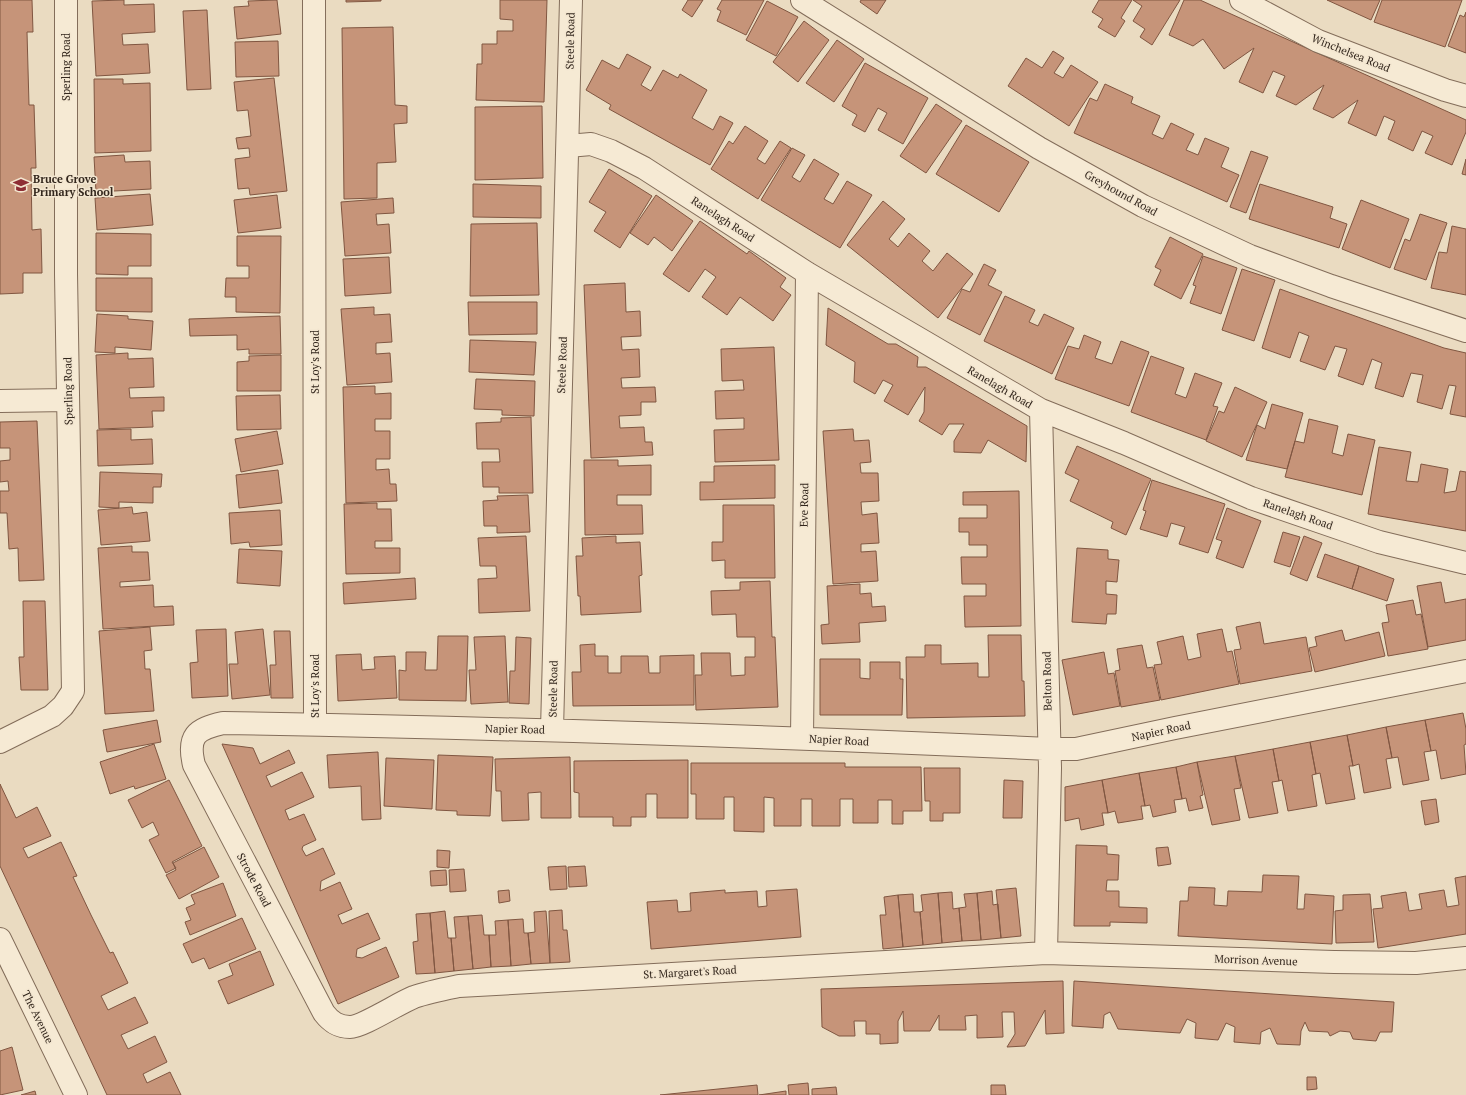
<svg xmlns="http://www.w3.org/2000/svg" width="1466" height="1095" viewBox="0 0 1466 1095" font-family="'PT Serif',serif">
	<rect width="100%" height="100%" fill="#eadbc1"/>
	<path fill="#c69479" stroke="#805641" d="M0 0H32L33 32H27L29 105H34L36 168H31L32 230 41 229 42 273H23V293L0 294Z
		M124 0V5L154 4 155 32 122 34 123 45 148 44 150 73 96 76 92 1Z
		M277 0 281 34 237 39 234 7 249 6 248 1Z
		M346 0H381V1L346 2Z
		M500 0H547L544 102 476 100 477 64H482V44H497V31H513V20L500 19Z
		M688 0H703L692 17 682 10Z
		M722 0H764L746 35 717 21 721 11 717 9Z
		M861 0H886L877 14 860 2Z
		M1099 0H1132L1121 18 1125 21 1115 37 1098 27 1103 19 1092 12Z
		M1133 0H1180L1152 45 1140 37 1145 29 1133 21 1142 6Z
		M1184 0H1200L1466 120V132L1452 165 1425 153 1433 136 1422 131 1413 151 1388 139 1395 121 1384 116 1376 136 1348 123 1358 100 1333 118 1313 109 1324 85 1296 105 1276 96 1285 76 1273 71 1263 93 1239 82 1254 48 1224 69 1203 39 1193 46 1169 35Z
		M1327 0H1380L1371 20Z
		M1382 0H1462L1445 47 1374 22Z
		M767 1 798 17 776 56 746 40Z
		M207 10 211 89 187 90 183 11Z
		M1466 12V53L1448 46 1460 15 1464 17Z
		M804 21 829 40 798 82 773 62Z
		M393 27 395 105 407 106V123L394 124 396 162 377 163V198L344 199 342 28Z
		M837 40 864 59 834 102 806 83Z
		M278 41 279 76 236 77 235 42Z
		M1053 51 1064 58 1054 73 1063 78 1071 65 1098 82 1069 126 1008 86 1026 58 1042 68Z
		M627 54 651 67 641 85 651 91 663 70 678 78 680 74 707 90 692 118 713 130 720 116 733 123 710 165 609 109 611 105 586 90 602 60 619 69Z
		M865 63 928 98 903 144 878 130 887 113 878 108 865 132 852 125 857 115 842 106Z
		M274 78 287 191 250 195 249 188 238 189 235 159 250 157 249 148 238 149 236 138 251 136 248 110 237 111 234 82Z
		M94 79H123V84L150 83 151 151 95 153Z
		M1105 84 1133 97 1131 103 1160 116 1152 134 1163 139 1171 123 1194 134 1186 150 1198 155 1205 138 1229 148 1221 167 1239 175 1227 202 1074 133 1090 98 1097 101Z
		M936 104 962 121 926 173 900 156Z
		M542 106 543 178 475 180V107Z
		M966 125 1029 162 999 212 936 174Z
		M745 126 768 141 757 159 765 164 780 141 791 148 758 199 711 169 729 141 733 144Z
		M792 148 805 155 792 177 800 182 814 159 839 174 824 199 833 204 847 181 872 195 840 248 761 200Z
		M1251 151 1268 157 1246 213 1230 207Z
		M124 155 125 162 150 161 151 189 96 192 94 157Z
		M1466 159V175L1462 174Z
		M609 169 652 196 620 248 594 231 606 212 589 202Z
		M473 184 541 186V218L473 217Z
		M1260 184 1333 207 1330 218 1347 224 1339 248 1249 219Z
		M150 194 153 225 97 230 95 198Z
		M277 195 281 228 238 233 234 200Z
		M656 195 693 221 672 251 654 237 648 245 630 233Z
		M393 198 394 213 376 214 377 225 389 224 391 253 345 256 341 202Z
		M1361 200 1409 219 1390 268 1342 249Z
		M883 201 905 219 889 239 898 247 909 233 930 251 922 261 933 271 947 253 973 274 938 318 847 245Z
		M1420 214 1447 223 1426 280 1394 269 1405 239 1410 241Z
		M700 221 747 254 749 251 786 278 780 287 791 295 773 321 740 297 727 315 702 297 716 277 705 269 689 292 663 274Z
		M537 223 539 295 470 296 471 224Z
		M1452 226 1466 229V295L1431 288 1439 252 1447 253Z
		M96 233 151 234V266H128V275L96 274Z
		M237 236H281L280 313 236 312V297H225L226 278H249V266H237Z
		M1170 237 1203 254 1181 299 1154 285 1161 270 1155 267Z
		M1203 256 1237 268 1221 314 1190 303 1196 286 1193 285Z
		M389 257 391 293 345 296 343 259Z
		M984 264 996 270 988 285 1002 292 980 335 947 318 962 289 970 292Z
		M1242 269 1275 280 1254 341 1222 330Z
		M96 278H152V312L96 311Z
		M625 283 626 312 640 311 641 336 621 337 622 350 639 349 640 377 621 378 622 388 655 387 656 402H641V415L619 416 620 428 644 427 645 442H652L653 455 591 458 584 285Z
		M1280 289 1444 348 1466 353V417L1450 414 1456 386 1449 385 1442 409 1417 402 1423 375 1411 373 1403 397 1375 388 1382 363 1372 359 1363 385 1338 376 1347 349 1335 346 1325 370 1300 361 1309 336 1299 332 1290 358 1262 348Z
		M1005 296 1035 310 1029 322 1038 326 1044 314 1074 328 1052 374 984 341Z
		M468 302H537V334L469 335Z
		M374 307V315L390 314 392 342 376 343V354L390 353 392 382 347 385 341 309Z
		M828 308 888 344H896L918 357 917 367H926L1027 426 1026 462 988 440 981 453 954 452V441L964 424H949L942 435 919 421 924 412 925 387 908 415 884 401 893 385 883 380 875 394 854 382 855 362 826 345Z
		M97 314 128 316V319L153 321 151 350 115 347V353L95 352Z
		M280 316 281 354H249V349L237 350V335L190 336 189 319Z
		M1084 335 1101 342 1095 358 1112 364 1121 341 1149 352 1129 406 1055 379 1068 346 1079 349Z
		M470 340 536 342 534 375 469 372Z
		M774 347 779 460 715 462 714 430 744 429V418L716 419 715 391 744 390 743 380 722 381 721 349Z
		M128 353V359L153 358 154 387 129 388 130 398 164 397V411H152L153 427 99 429 96 355Z
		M281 355V391H237V362L249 361V356Z
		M1151 356 1184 368 1175 394 1186 398 1195 373 1222 383 1213 406 1218 407 1206 440 1131 412Z
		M476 379 535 381 534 416 502 415V410L474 409Z
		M375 386V394L391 393V419H375V431H390V459H376V470L389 469 390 484H396L397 501 346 503 343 387Z
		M1235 387 1267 402 1242 457 1206 441 1219 411 1224 413Z
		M280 395 281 429 237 430 236 396Z
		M1272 404 1303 413 1287 469 1246 460 1257 425 1265 429Z
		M531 417 533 493H499V487H483L482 462H500L499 449H477L476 423 501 422V418Z
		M1309 419 1338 426 1332 453 1343 456 1348 434 1375 440 1362 495 1285 477 1295 441 1304 443Z
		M37 421 44 580 19 581 18 548 9 549 7 513H0V491H9L8 481 0 482V461L10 460V448H0V422Z
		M131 429V440L152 439 153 464 98 466 97 430Z
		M853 429 854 441 869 440 871 462 860 463 861 473H878L879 501 861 502 862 515 877 513 879 543 861 544V552L876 551 878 581 833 584 823 431Z
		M277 431 283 464 241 472 235 439Z
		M1077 446 1151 479 1126 535 1111 528 1113 522 1070 501 1079 480 1065 473Z
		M1379 447 1411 452 1406 481 1418 482 1421 464 1448 469 1444 493 1456 491 1460 471 1466 472V531L1368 514Z
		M584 460H618V466L651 465V495H617V505H642L643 534 585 535Z
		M775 465V498L700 500V482H714V466Z
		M278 470 282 503 239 508 236 475Z
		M100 472 162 474 161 487H153V503L119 502V508L99 507Z
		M1152 480 1225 504 1208 553 1179 544 1185 527 1171 523 1167 537 1140 529 1146 511 1143 510Z
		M1019 491 1021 626 965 627 964 596H986V584H962L961 557H987V545H969V532H959V518H987V505H963V492Z
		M528 495 530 532 497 533V526H484L483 501 498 500 497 496Z
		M377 503V509H391L392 541H375V548H400V573L346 574 344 504Z
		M723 505H774L775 578H725V560L712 561V542H723Z
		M132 507 133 514 147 512 150 541 101 545 98 510Z
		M1227 508 1261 521 1243 568 1216 558 1222 541 1216 539Z
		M280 510 282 545 250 547 249 542 231 544 229 513Z
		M1283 532 1300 537 1290 567 1274 562Z
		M526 536 530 611 479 613 478 579 497 578 496 566H480L478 538Z
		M616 536V543L640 542 642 575 639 576 641 612 581 615 580 596H578L576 556H583L582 538Z
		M1304 536 1322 543 1307 581 1290 574Z
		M132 546V552H148L150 580 120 582V587L153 585 154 607 173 606 174 625 103 629 98 548Z
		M1077 548 1108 550V559L1119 560 1117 582 1106 581V594L1117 595 1116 614H1107L1106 624 1072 622Z
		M239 549 282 551 280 586 237 583Z
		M1325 554 1359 566 1352 589 1317 577Z
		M1359 566 1394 579 1387 601 1352 589Z
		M415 578 416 599 344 604 343 583Z
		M770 581 772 637H775L778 707 696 710 695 675H702L701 653H730L731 676 745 675V657H755V637H737L736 614 712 615 711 591 740 590V582Z
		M1441 582 1445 603 1466 599V640L1428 647 1417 586Z
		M860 584V594L871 593 872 607 885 606 886 621 859 623 860 642 822 644 821 625 829 624 827 586Z
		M1413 600 1416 615 1421 614 1428 649 1388 656 1382 623 1389 622 1386 605Z
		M23 601H45L48 690H21L19 657H24Z
		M1260 622 1264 644 1306 637 1312 671 1240 684 1234 650 1241 649 1236 627Z
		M150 627 152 650 144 651 145 669H150L154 711 105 714 99 631Z
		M226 629 228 696 192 698 190 663 198 662 196 630Z
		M263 629 270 695 232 699 229 664H238L235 632Z
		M1222 629 1227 652 1232 651 1239 684 1161 700 1154 665 1162 664 1157 642 1183 636 1188 660 1201 657 1197 634Z
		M1342 630 1345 641 1379 632 1385 656 1315 672 1309 648 1317 646 1315 637Z
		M274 631H290L293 698H271L270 665H276Z
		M988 635H1021L1022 681H1024L1025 716 907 718 906 657H925V645H941V664L978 663V677H989Z
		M438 636H468L466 701 399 700V670L406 671V652H426L425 670H437Z
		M505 636 508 702 471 704 469 670H476L474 637Z
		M516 637 531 638 529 704 509 703 510 671H515Z
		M595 644V656H608V673H621V656H648L649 673H660V656L694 655V705L573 706 572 672H581L580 645Z
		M1142 645 1147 668 1153 667 1160 700 1121 707 1115 671 1120 670 1117 649Z
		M1104 652 1108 674 1114 673 1120 706 1073 715 1062 660Z
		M361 654 362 670 375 669 374 657 395 656 397 698 338 701 336 655Z
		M820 659H860V678L870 679V662H900V679H903L902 715H820Z
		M1463 713 1466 729V744L1464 745 1466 774 1441 779 1436 750 1431 751 1425 720Z
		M157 720 161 742 107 752 103 730Z
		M1425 720 1431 751 1424 752 1429 780 1403 785 1398 757 1392 758 1386 727Z
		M1386 727 1392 758 1386 759 1391 788 1364 793 1359 764 1353 766 1347 735Z
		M1347 735 1353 766H1349L1355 799 1326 804 1320 773 1316 774 1310 742Z
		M1310 742 1316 774 1312 775 1317 806 1288 811 1282 780 1279 781 1273 749Z
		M154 744 166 779 135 789 134 786 110 794 100 762Z
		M222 744 253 748 260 764 289 750 295 763 266 776 271 787 302 772 314 797 285 810 289 820 304 814 316 840 303 846 302 849 306 856 323 848 335 874 321 881 320 891 340 882 352 909 338 915 342 924 368 913 380 939 357 949 356 957 362 958 386 947 399 977 338 1004Z
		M1273 749 1279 781 1272 782 1278 813 1249 818 1235 756Z
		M378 752 381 819 362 820 361 786 329 788 327 755Z
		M438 755 493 757 490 816 457 815V811L436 810Z
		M1235 756 1241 788 1234 789 1240 820 1212 825 1197 762Z
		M570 757 571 818H541V792L528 793 529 820 502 821 501 791H496L495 759Z
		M386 758 434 760 432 809 384 806Z
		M688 760V818H657V794H646V817H631V826H613V817H579V793L574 792V761Z
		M1197 762 1203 795 1200 796 1203 808 1189 811 1186 798 1182 799 1176 767Z
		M691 763H845V767H921L922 811H903V824H892V800H878V823H853V799H840V826H812V799H801V826H774V798L764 797V832L734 831V797H724V819H696V794H691Z
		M1176 767 1182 799 1174 800 1176 812 1153 817 1150 805 1145 806 1139 773Z
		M924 768H960V813H943V821H930V801H925Z
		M1139 773 1145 806H1141L1143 819 1118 823 1115 811 1108 813 1102 780Z
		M169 780 202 846 172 862 176 868 166 873 149 840 159 835 153 822 142 828 128 800Z
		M1004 780 1023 781 1022 818H1003Z
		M1102 780 1108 813H1102L1104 825 1081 830 1079 818 1065 821V787Z
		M0 784 16 818 37 807 51 836 23 848 28 858 61 842 77 876 73 877 91 915 110 953 113 952 128 983 101 996 108 1010 135 997 148 1023 121 1035 128 1049 155 1036 167 1062 143 1074 147 1083 170 1072 181 1095H107L0 866Z
		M1436 799 1439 822 1425 825 1421 801Z
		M1076 845 1107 846V854L1119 855 1118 880H1107L1106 891H1119V907L1147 908V923L1110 922V926H1074Z
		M204 847 219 877 179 899 166 875 176 870 173 863Z
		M1168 847 1171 864 1158 866 1156 848Z
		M437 850 450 851 449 868 437 867Z
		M566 866 567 889 550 890 548 867Z
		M585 866 587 886 569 887 568 867Z
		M464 869 466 891 450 892 449 870Z
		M446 870 447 885 431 886 430 871Z
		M1263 875 1299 876 1297 909H1304L1305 894 1334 896 1332 944 1178 936 1180 901H1188L1189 887 1215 888 1214 905 1227 906 1228 891 1262 892Z
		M1466 876V934L1378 948 1373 909 1383 908 1381 896 1406 892 1409 911 1422 909 1419 894 1444 890 1447 907 1459 905 1455 878Z
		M223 883 236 916 190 935 185 922 191 920 186 908 195 904 191 895Z
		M1016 888 1021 936 1001 938 996 890Z
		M797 889 801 937 651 949 647 902 677 900 678 912 691 911 690 893 725 890V893L757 891 758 907 767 906 766 891Z
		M509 890 510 901 499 903 498 891Z
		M992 891 993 905 998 904 1001 938 981 940 977 893Z
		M952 892 953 909 959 908 962 941 942 943 938 893Z
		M938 893 942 943 923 945 920 912 923 911 921 895Z
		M977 893 981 940 962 941 959 908 966 907 964 894Z
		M913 894 914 912H920L923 945 903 947 898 895Z
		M1370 894 1374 942 1336 943 1335 911 1343 910V895Z
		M898 895 903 947 883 949 880 915H886L884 897Z
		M562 910 563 930H567L570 962 550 963 549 911Z
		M445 911 448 938H451L454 971 435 973 430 913Z
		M546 911 550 963 531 964 528 933 535 932 534 912Z
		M430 913 435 973 416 974 413 942 418 941 416 914Z
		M482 915 484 935H489L491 967 473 969 468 916Z
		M468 916 473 969 454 971 451 938H456L454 917Z
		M242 918 256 949 209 969 204 958 192 963 183 944Z
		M523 919 524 933H528L531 964 511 966 508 920Z
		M508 920 511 966 491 967 489 935H496L495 921Z
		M260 951 274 985 228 1004 218 981 233 975 229 964Z
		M1063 981 1064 1033 1046 1034 1045 1010 1025 1046 1007 1047 1015 1034 1014 1012H1002L1003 1037 977 1038V1015L965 1016 966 1030H939V1015L930 1031H904L903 1011 898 1021V1043L880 1044V1034H866V1021H854L855 1036H839L822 1027 821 989Z
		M1074 981 1394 1002 1392 1032H1380L1376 1041 1353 1039 1350 1032 1340 1031 1330 1036 1328 1032 1309 1031 1305 1022 1301 1031 1300 1045 1277 1044 1270 1028 1261 1032 1260 1044 1234 1042 1235 1027 1226 1023 1218 1040 1195 1038 1196 1023 1187 1019 1180 1033 1118 1029 1110 1012 1104 1015 1103 1028 1072 1026Z
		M12 1047 23 1090 0 1095V1051Z
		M1307 1077H1316L1317 1089 1307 1090Z
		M808 1083 809 1095H789L788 1085Z
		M757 1085 758 1095H660Z
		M991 1085H1005L1006 1095H991Z
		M836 1087 837 1095H812V1089Z
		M35 1091 36 1095H21Z
		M786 1091V1095H759Z"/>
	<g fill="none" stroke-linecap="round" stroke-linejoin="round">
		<defs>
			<path id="minor" d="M314 0 315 724
				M802 0 1039 148 1143 206 1250 256 1331 286 1466 331
				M1241 0 1318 41 1445 90 1466 96
				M568 146 591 144 611 151 644 168 807 273 1041 410 1124 443 1251 498 1379 542 1466 563
				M0 401 68 400
				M1041 410 1050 768 1046 953
				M1466 671 1175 728 1076 749H1049C774 736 498 728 223 723 196 729 187 736 194 765L324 1013C331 1022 338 1027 350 1027 362 1027 399 1003 414 997 428 992 444 989 459 986L1046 953 1334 962 1416 963 1466 958
				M552 730 571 0
				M802 738 807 273
				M0 742 52 716 63 706 73 691 66 274V0
				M0 939 76 1095"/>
		</defs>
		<use href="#minor" stroke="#836d5a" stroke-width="24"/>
		<use href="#minor" stroke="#f6ead4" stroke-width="22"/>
	</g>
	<defs>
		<symbol id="school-bare" viewBox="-9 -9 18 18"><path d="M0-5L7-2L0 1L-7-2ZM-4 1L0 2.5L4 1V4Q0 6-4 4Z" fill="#8e2e35" stroke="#f3e6d0" stroke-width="2.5" paint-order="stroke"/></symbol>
	</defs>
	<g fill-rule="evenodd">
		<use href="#school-bare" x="10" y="174" width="22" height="22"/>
	</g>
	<g text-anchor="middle" stroke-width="3" stroke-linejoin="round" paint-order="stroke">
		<g font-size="11" fill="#33271d" stroke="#f3e6d0">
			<text transform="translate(570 41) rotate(-89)" y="4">Steele Road</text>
			<text transform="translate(1351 53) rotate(22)" y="4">Winchelsea Road</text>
			<text transform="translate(66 67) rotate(-90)" y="4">Sperling Road</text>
			<text transform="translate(1121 193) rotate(29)" y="4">Greyhound Road</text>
			<text transform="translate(723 219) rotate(33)" y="4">Ranelagh Road</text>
			<text transform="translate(315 362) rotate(-90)" y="4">St Loy's Road</text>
			<text transform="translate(562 365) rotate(-88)" y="4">Steele Road</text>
			<text transform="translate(1000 387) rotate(30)" y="4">Ranelagh Road</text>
			<text transform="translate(68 391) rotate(-91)" y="4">Sperling Road</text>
			<text transform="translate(804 505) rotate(-89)" y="4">Eve Road</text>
			<text transform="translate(1298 514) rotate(19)" y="4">Ranelagh Road</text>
			<text transform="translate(1047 681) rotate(-91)" y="4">Belton Road</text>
			<text transform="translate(315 686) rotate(-90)" y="4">St Loy's Road</text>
			<text transform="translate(553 689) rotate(-89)" y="4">Steele Road</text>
			<text transform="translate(515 729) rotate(1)" y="4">Napier Road</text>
			<text transform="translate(1161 731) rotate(-12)" y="4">Napier Road</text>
			<text transform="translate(839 740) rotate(3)" y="4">Napier Road</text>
			<text transform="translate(254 880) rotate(62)" y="4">Strode Road</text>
			<text transform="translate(1256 960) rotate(2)" y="4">Morrison Avenue</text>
			<text transform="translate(690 972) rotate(-3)" y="4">St. Margaret's Road</text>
			<text transform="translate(38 1017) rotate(64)" y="4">The Avenue</text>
		</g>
		<g font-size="11" font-weight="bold" fill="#33271d" stroke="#f3e6d0" text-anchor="start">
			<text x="33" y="183">Bruce Grove<tspan x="33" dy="13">Primary School</tspan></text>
		</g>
	</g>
</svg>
